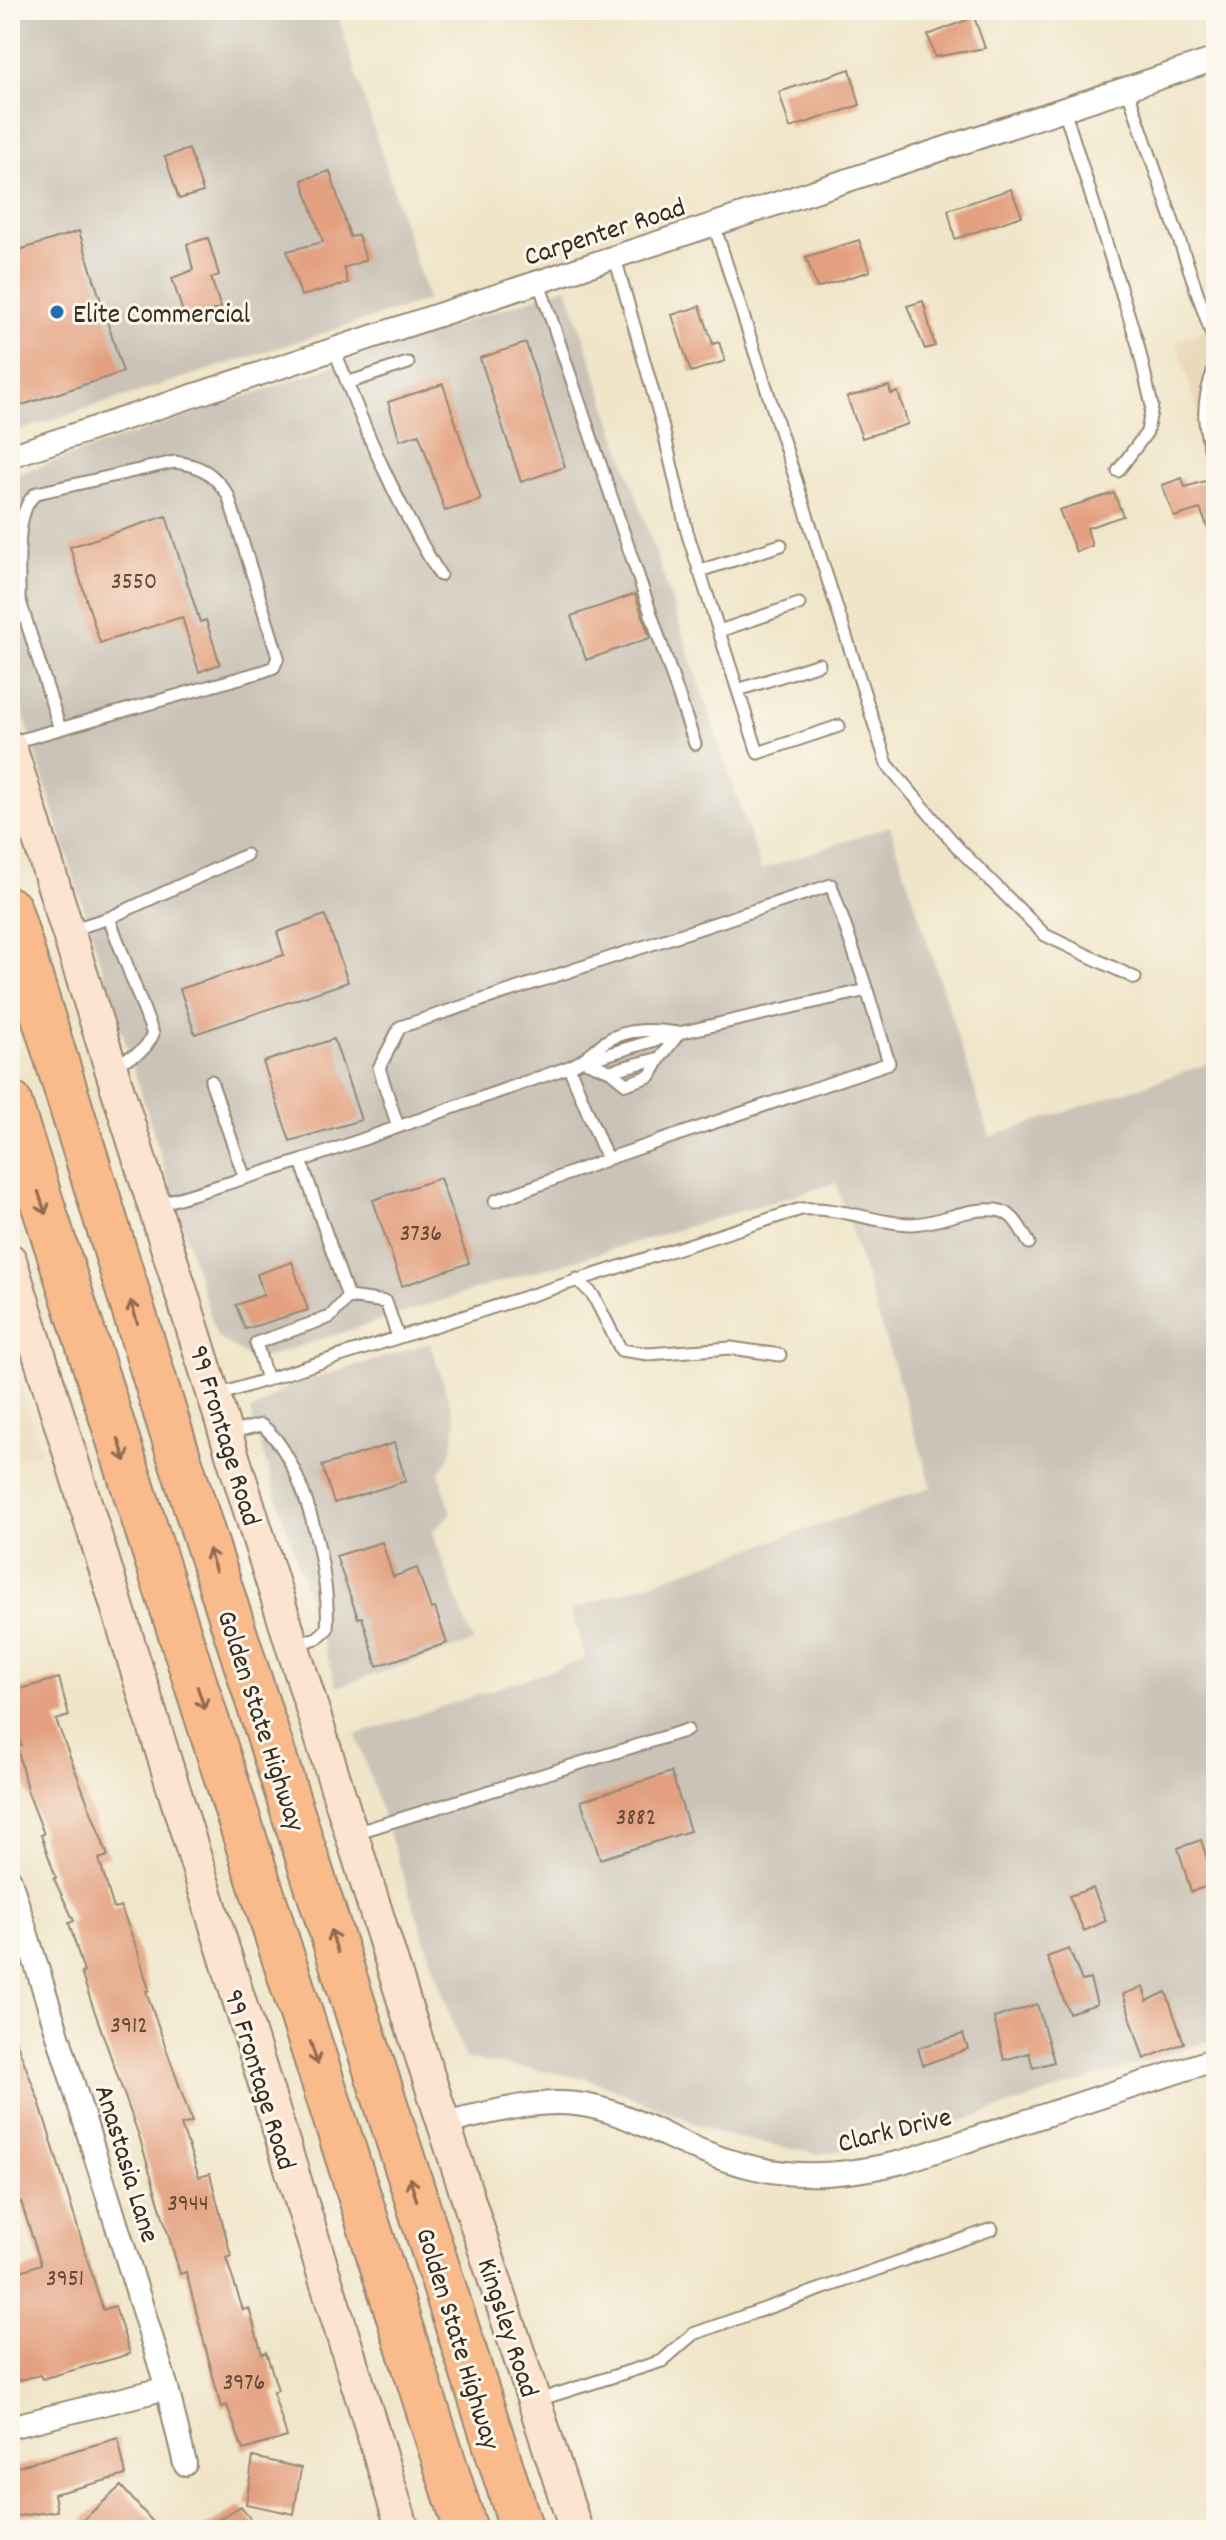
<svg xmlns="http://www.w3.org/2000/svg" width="1226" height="2540" viewBox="0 0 1226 2540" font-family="Dekko,sans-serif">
	<rect width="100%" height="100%" fill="#fbf7ec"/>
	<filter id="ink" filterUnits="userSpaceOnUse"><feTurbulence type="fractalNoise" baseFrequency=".0125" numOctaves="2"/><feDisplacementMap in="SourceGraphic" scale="16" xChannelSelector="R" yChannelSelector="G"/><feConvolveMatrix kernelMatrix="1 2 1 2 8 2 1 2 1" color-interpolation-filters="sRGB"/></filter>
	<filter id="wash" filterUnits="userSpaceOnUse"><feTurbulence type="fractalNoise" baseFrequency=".006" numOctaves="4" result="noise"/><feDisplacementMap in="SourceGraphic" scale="32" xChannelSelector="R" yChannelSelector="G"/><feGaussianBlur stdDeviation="1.8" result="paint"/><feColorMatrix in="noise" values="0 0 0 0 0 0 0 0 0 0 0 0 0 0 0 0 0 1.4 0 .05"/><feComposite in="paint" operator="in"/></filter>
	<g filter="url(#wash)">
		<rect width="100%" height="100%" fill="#f0e5c9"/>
		<path fill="#ebd8ba" d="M1216 327V469L1176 341Z
			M10 1354 42 1451 10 1462Z"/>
		<path fill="#cbc3b8" d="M10 10H336L428 300 10 433Z
			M567 287 761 870 890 826 990 1137 1216 1061V2038L891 2144 817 2154 724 2135 587 2078 465 2059 356 1735 586 1659 571 1610 932 1487 836 1183 490 1285 254 1361 217 1337 10 671V445L20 473Z
			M430 1343 456 1422 451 1455 439 1473 451 1513 432 1532 473 1642 337 1687 250 1412 289 1386Z"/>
		<g id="blocks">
			<path fill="#e3a080" d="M974 17 985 48 935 57 928 35Z
				M850 69 860 105 790 128 779 92Z
				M189 149 203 192 179 199 165 157Z
				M330 171 350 237 358 235 366 260 344 268 348 283 301 296 287 251 323 242 302 180Z
				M1011 189 1022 216 955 239 948 210Z
				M79 231 123 372 10 409V253Z
				M208 238 219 275 211 278 221 308 185 319 172 278 193 270 187 244Z
				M859 240 870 271 817 288 806 257Z
				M923 301 935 346 925 349 907 306Z
				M700 306 713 344 719 342 725 361 691 372 672 315Z
				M526 343 565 467 521 482 480 358Z
				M443 384 481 500 445 511 419 434 400 440 388 402Z
				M889 386 891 394 898 392 908 424 862 438 847 397Z
				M1182 478 1185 487 1212 479 1216 490V547L1200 509 1174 517 1162 485Z
				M1114 493 1123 516 1087 528 1092 546 1076 552 1059 510Z
				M166 516 200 622 206 620 220 664 199 672 182 617 100 643 70 547Z
				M635 594 650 638 586 660 571 616Z
				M325 915 348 982 195 1034 180 989 284 955 277 932Z
				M334 1039 361 1120 290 1141 263 1062Z
				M440 1178 469 1263 402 1286 373 1200Z
				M292 1262 308 1310 245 1329 236 1305 264 1295 257 1274Z
				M394 1443 406 1481 334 1503 322 1466Z
				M382 1542 393 1577 417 1568 431 1609 435 1608 447 1643 377 1666 362 1617 358 1618 336 1556Z
				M59 1678 69 1716 56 1720 108 1856 99 1859 114 1909 121 1907 138 1952 149 1990 146 1991 192 2122 181 2125 199 2177 210 2174 231 2256 226 2258 243 2310 249 2308 262 2354 266 2352 278 2390 273 2392 287 2437 243 2450 227 2405 221 2407 186 2272 180 2274 140 2139 81 1973 84 1972 69 1923 74 1921 54 1879 56 1878 41 1835 44 1834 27 1790 17 1746 21 1745 10 1714V1692Z
				M671 1772 690 1831 600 1859 581 1801Z
				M1201 1840 1215 1883 1191 1892 1178 1848Z
				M1093 1888 1106 1921 1084 1931 1069 1896Z
				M1069 1949 1082 1981 1090 1979 1097 2004 1069 2013 1047 1957Z
				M1143 1987 1147 2001 1166 1992 1184 2043 1144 2059 1123 1994Z
				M1037 2004 1054 2062 1033 2068 1029 2053 1004 2060 994 2018Z
				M10 2025 40 2104 103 2310 115 2306 130 2354 42 2379 40 2375 10 2383V2275L41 2264 21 2202 10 2205Z
				M963 2034 968 2049 923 2065 918 2048Z
				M118 2438 126 2475 54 2494 57 2511 10 2517V2469Z
				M253 2457 301 2468 294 2514 246 2504Z
				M121 2486 160 2530H90L83 2520Z
				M241 2506 258 2530H201Z"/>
		</g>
	</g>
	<g filter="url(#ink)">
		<use href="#blocks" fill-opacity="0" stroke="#968874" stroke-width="2"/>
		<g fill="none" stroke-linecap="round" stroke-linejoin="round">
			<defs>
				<path id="lane" d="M1127 88 1216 347
					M1064 109 1138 345 1152 406 1147 432 1118 471
					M714 225 887 764 959 849 1045 935 1135 978
					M615 258 662 424 687 532 758 753 839 726
					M539 283 695 744
					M335 351C364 429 396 503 440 575
					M1216 364C1199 405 1203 428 1216 469
					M347 383 408 363
					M699 571 781 545
					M19 598 60 729
					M10 601 19 598C20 570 13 509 37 493L174 462C201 465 213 473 228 495L278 657 274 667 264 671 10 743
					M719 631 799 604
					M738 690 819 664
					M109 918 153 1034C144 1055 131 1058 110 1064
					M70 930 109 918 246 855
					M569 1067 607 1159 889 1063 867 990
					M610 1071 626 1084 650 1076 660 1058
					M211 1081 244 1176
					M398 1127 379 1068 400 1027 831 885 867 990 679 1033 660 1058 610 1071 585 1061
					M301 1161 348 1297
					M495 1201 608 1159
					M156 1205 301 1161 569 1067C585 1061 592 1051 605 1042 627 1027 655 1030 679 1033L585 1061
					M577 1279 593 1295 621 1350 648 1354 731 1348 780 1355
					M348 1297 386 1302 398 1337
					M267 1380 256 1343 330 1317 348 1297
					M215 1396 801 1209C844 1207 873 1223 910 1224 939 1224 966 1207 996 1210 1014 1212 1020 1228 1029 1243
					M228 1433 261 1425C304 1454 331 1578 327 1629L317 1638 293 1645
					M355 1833 687 1730
					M535 2401 662 2361 693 2334 992 2229"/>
				<path id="street" d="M10 456 1216 59
					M10 1880 167 2388 185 2464
					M444 2123C487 2114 532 2099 576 2104 612 2108 646 2126 678 2141 759 2178 816 2183 902 2162L1216 2059
					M10 2427 167 2388"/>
				<path id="secondary" d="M10 747 409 2017 576 2530
					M10 1260 403 2530"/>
				<path id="highway" d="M10 909 167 1419 522 2530
					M10 1102 466 2530"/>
			</defs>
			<use href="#lane" stroke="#968874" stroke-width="15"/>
			<use href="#street" stroke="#968874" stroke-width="26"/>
			<use href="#secondary" stroke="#968874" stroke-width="36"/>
			<use href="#highway" stroke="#968874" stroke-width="46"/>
			<use href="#lane" stroke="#fff" stroke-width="11"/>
			<use href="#street" stroke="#fff" stroke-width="22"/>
			<use href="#secondary" stroke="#fde4d1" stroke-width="32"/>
			<use href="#highway" stroke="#fabb8c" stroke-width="42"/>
		</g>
		<defs><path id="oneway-shaft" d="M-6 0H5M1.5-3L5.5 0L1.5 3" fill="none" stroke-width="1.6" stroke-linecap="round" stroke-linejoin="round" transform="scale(2)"/></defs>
		<g stroke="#916b50">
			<use href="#oneway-shaft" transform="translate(42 1203) rotate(72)"/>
			<use href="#oneway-shaft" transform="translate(134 1312) rotate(-107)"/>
			<use href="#oneway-shaft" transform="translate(122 1450) rotate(72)"/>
			<use href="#oneway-shaft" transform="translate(212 1560) rotate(-108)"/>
			<use href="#oneway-shaft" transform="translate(201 1698) rotate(72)"/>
			<use href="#oneway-shaft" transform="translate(334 1941) rotate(-108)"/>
			<use href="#oneway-shaft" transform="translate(314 2053) rotate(72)"/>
			<use href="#oneway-shaft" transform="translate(413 2189) rotate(-108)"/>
		</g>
	</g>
	<circle fill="#1f6fb2" stroke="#fbf7ec" stroke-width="3" cx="57" cy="312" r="8"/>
	<g text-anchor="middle" stroke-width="6" stroke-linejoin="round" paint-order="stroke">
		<g font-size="24" fill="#654836">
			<text x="134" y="588">3550</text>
			<text x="421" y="1240">3736</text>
			<text x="636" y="1824">3882</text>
			<text x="129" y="2032">3912</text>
			<text x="188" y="2210">3944</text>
			<text x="65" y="2285">3951</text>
			<text x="244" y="2389">3976</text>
		</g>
		<g font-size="28" fill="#3b2a1e" stroke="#fbf7ec">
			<text transform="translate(604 230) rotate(-18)" y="10">Carpenter Road</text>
			<text transform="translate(227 1435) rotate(73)" y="10">99 Frontage Road</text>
			<text transform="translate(263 1720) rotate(72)" y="10">Golden State Highway</text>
			<text transform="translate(262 2079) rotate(73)" y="10">99 Frontage Road</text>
			<text transform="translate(894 2128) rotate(-14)" y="10">Clark Drive</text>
			<text transform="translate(129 2163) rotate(73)" y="10">Anastasia Lane</text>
			<text transform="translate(510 2327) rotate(72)" y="10">Kingsley Road</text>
			<text transform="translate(460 2338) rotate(73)" y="10">Golden State Highway</text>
		</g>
		<g font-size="28" fill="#3b2a1e" stroke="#fbf7ec" text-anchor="start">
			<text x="73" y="322">Elite Commercial</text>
		</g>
	</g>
	<rect width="1226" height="2540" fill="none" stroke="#fbf7ec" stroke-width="40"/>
</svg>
